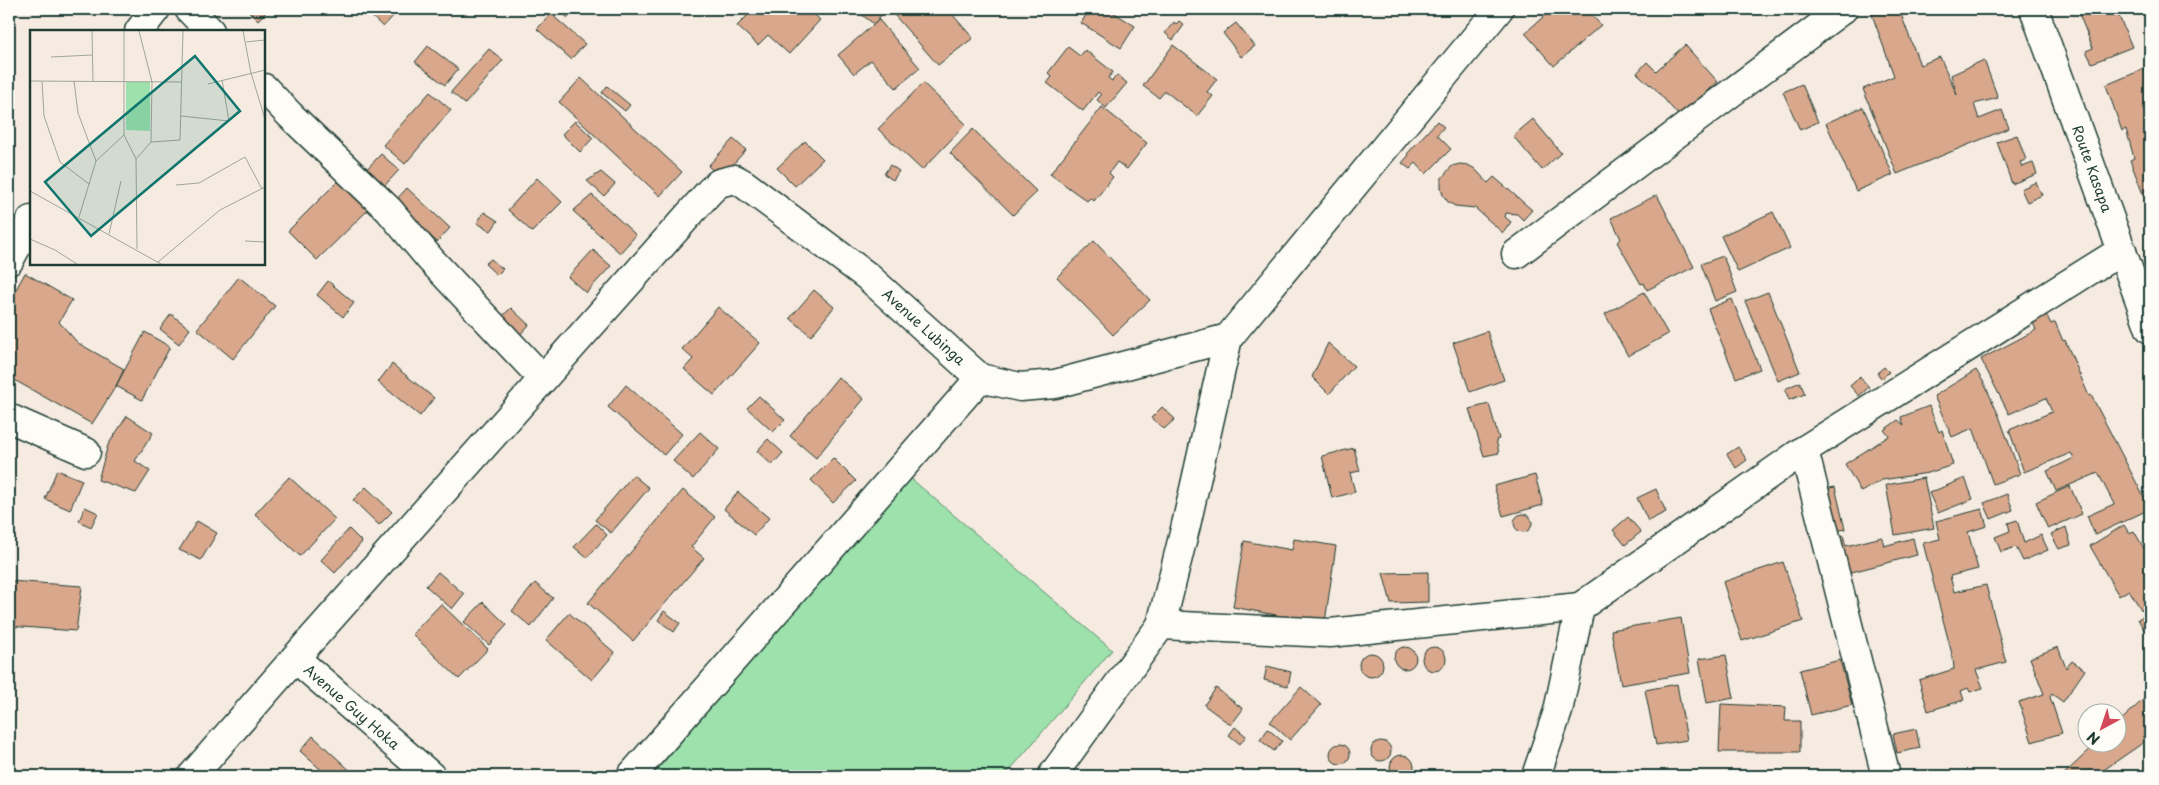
<svg xmlns="http://www.w3.org/2000/svg" width="2159" height="785" viewBox="0 0 2159 785" font-family="'Playpen Sans',sans-serif">
	<rect width="100%" height="100%" fill="#f6ebe1"/>
	<filter id="ink" filterUnits="userSpaceOnUse"><feTurbulence type="fractalNoise" baseFrequency=".02" numOctaves="2"/><feDisplacementMap in="SourceGraphic" scale="10" xChannelSelector="R" yChannelSelector="G"/><feConvolveMatrix kernelMatrix="1 2 1 2 8 2 1 2 1" color-interpolation-filters="sRGB"/></filter>
	<g filter="url(#ink)">
		<path fill="#9de1ac" stroke="#5e8f70" d="M908 476 1112 650 1005 776H652Z"/>
		<path fill="#d9a78b" stroke="#1f3d34" d="M246 9H269L258 20Z
			M364 9H394L397 12 383 27Z
			M561 9H576L568 18 560 11Z
			M739 9H809L820 20 789 54 768 35 758 45 737 26 747 16Z
			M854 9H886L874 24Z
			M889 9H955L951 13 973 38 938 65Z
			M1090 9H1108L1135 26 1121 48 1081 23Z
			M1552 9H1586L1601 25 1554 66 1525 33Z
			M1870 9H1899L1920 65 1940 57 1957 95 1951 75 1984 60 1998 98 1974 104 1979 119 2002 110 2009 128 1897 174 1863 89 1894 76Z
			M2077 9H2116L2132 47 2092 63 2086 51 2093 48Z
			M551 14 585 44 571 59 537 29Z
			M879 20 920 68 896 88 871 60 854 74 838 55Z
			M1179 21 1184 25 1173 40 1165 33 1174 22 1176 24Z
			M1236 23 1255 46 1241 57 1223 33Z
			M1173 45 1217 79 1207 92 1213 96 1197 116 1165 91 1159 98 1143 86Z
			M1685 45 1718 82 1679 116 1651 84 1650 85 1637 73 1647 62 1656 71Z
			M428 46 458 69 445 85 415 62Z
			M1068 47 1080 56 1085 50 1113 72 1108 78 1112 81 1117 75 1127 83 1106 108 1097 100 1101 95 1098 92 1083 111 1047 83 1052 77 1048 73Z
			M489 49 503 60 465 104 451 92Z
			M2144 69 2150 82V121L2145 123 2150 143V194L2144 197 2130 160 2134 158 2126 129 2122 131 2106 85Z
			M581 78 682 172 660 196 559 102Z
			M923 83 966 124 922 170 878 129Z
			M1802 84 1818 122 1800 130 1783 92Z
			M607 86 630 105 625 111 602 93Z
			M430 92 451 110 405 164 383 145Z
			M1102 107 1147 143 1127 169 1117 162 1109 173 1113 177 1094 201 1090 198 1087 201 1050 174Z
			M1863 107 1893 175 1856 191 1826 123Z
			M1533 119 1561 153 1542 170 1513 136Z
			M575 121 593 138 580 152 562 134Z
			M1437 121 1444 127 1437 135 1451 149 1426 174 1416 163 1410 169 1402 163 1409 155 1407 154Z
			M973 129 1037 192 1013 215 950 153Z
			M2017 135 2026 160 2020 162 2022 167 2033 163 2037 174 2012 184 1997 142Z
			M733 139 746 150 721 177 708 166Z
			M805 141 823 159 795 186 777 168Z
			M381 154 399 170 377 194 359 177Z
			M1460 164 1468 165 1475 169 1488 183 1494 177 1532 210 1523 220 1517 214 1506 213 1505 217 1511 222 1503 233 1475 208 1455 206 1448 202 1443 195 1441 187V179L1452 166Z
			M890 165 899 171 893 180 884 174Z
			M601 172 615 184 604 196 587 181Z
			M537 178 562 202 532 232 508 210Z
			M339 180 369 209 317 260 288 231Z
			M2036 182 2042 195 2027 202 2021 189Z
			M407 188 450 228 437 242 394 202Z
			M592 195 636 235 620 253 573 211Z
			M1657 195 1694 267 1647 290 1644 283 1641 284 1617 242 1621 239 1611 218Z
			M484 212 498 221 491 231 477 223Z
			M1773 212 1790 248 1738 272 1721 236Z
			M1094 241 1150 300 1113 335 1057 277Z
			M593 250 611 266 586 293 568 277Z
			M1723 256 1737 292 1715 301 1701 264Z
			M491 259 503 269 497 275 485 264Z
			M25 273 72 300 59 322 78 343 124 369 116 386 92 424 9 377V302Z
			M239 277 275 306 233 359 197 329Z
			M328 281 354 303 343 317 317 295Z
			M814 290 834 307 811 336 790 318Z
			M1644 292 1668 334 1628 356 1605 314Z
			M1768 292 1800 372 1778 381 1745 301Z
			M1732 299 1760 369 1736 378 1708 309Z
			M718 307 760 343 714 395 684 369 693 359 682 349Z
			M511 308 529 325 514 341 495 323Z
			M171 314 190 329 179 344 160 329Z
			M2046 314 2051 324 2055 322 2063 341 2065 340 2089 396 2091 395 2150 509 2095 535 2087 516 2114 504 2098 473 2056 491 2047 471 2074 458 2071 453 2024 472 2009 430 2052 412 2046 398 2009 414 1981 359 2036 330 2032 320Z
			M1487 331 1504 380 1470 392 1453 343Z
			M145 332 170 347 142 400 116 386Z
			M1328 343 1354 366 1329 394 1312 377Z
			M392 364 434 398 420 416 378 382Z
			M1884 367 1889 372 1882 379 1877 373Z
			M1976 370 1984 383 1999 416 2020 474 1993 484 1973 428 1952 437 1934 396Z
			M838 377 864 399 816 458 790 436Z
			M1860 377 1869 387 1859 396 1850 386Z
			M1800 382 1805 394 1789 400 1785 389Z
			M626 385 682 434 664 455 608 407Z
			M759 396 785 420 773 432 747 408Z
			M1489 404 1499 439 1496 440 1499 453 1484 456 1469 409Z
			M1929 406 1939 432 1942 430 1953 465 1928 473 1882 480 1861 492 1845 464 1889 436 1884 430 1898 420 1904 425 1901 417Z
			M1162 407 1175 419 1164 429 1151 418Z
			M127 416 153 433 135 461 150 471 136 493 98 480 108 445Z
			M700 432 719 449 693 479 673 461Z
			M768 439 783 453 772 465 757 451Z
			M1738 447 1747 460 1736 468 1727 454Z
			M1354 448 1360 471 1350 473 1355 492 1332 498 1322 456Z
			M833 458 856 481 833 503 811 480Z
			M57 470 82 480 70 510 45 499Z
			M633 475 649 488 611 533 595 520Z
			M1535 475 1543 505 1503 516 1494 486Z
			M289 477 335 519 300 556 255 514Z
			M1924 478 1934 528 1895 535 1886 485Z
			M1965 478 1973 499 1938 513 1929 493Z
			M2070 486 2082 514 2048 529 2036 502Z
			M366 487 392 512 379 525 353 500Z
			M1835 487 1845 529 1829 533 1819 490Z
			M1656 489 1666 512 1648 521 1637 498Z
			M683 490 715 517 691 547 704 558 633 641 588 603Z
			M738 492 769 518 754 535 724 509Z
			M2007 494 2013 510 1991 519 1984 503Z
			M85 507 98 513 91 527 79 521Z
			M1982 509 1987 526 1968 532 1978 569 1950 576 1954 592 1986 585 2006 662 1976 670 1983 688 1970 692 1968 688 1961 691 1964 700 1928 711 1919 680 1954 669 1953 658 1923 543 1940 539 1936 521Z
			M1514 523a9 9 0 1 1 18 0a9 9 0 1 1-18 0Z
			M1628 517 1641 532 1625 545 1613 530Z
			M2017 520 2024 543 2041 535 2048 550 2023 561 2016 547 2001 552 1995 537 2010 531 2008 523Z
			M197 521 217 533 201 560 179 550Z
			M596 524 607 535 587 558 574 547Z
			M2124 525 2129 533 2134 531 2150 559V606L2142 611 2129 590 2119 596 2090 546Z
			M2066 527 2071 545 2059 549 2051 534Z
			M349 529 362 542 335 573 321 560Z
			M1843 535 1846 546 1882 537 1884 546 1913 538 1917 555 1844 574 1834 537Z
			M1294 539 1336 546 1324 629 1292 618 1233 607 1244 541 1292 550Z
			M1783 562 1803 621 1742 641 1723 582Z
			M438 572 464 594 452 609 426 586Z
			M1428 572V602L1391 603 1383 573Z
			M9 581 82 586 76 631 9 626Z
			M535 583 553 598 531 627 512 611Z
			M483 602 507 625 489 645 464 622Z
			M441 604 488 649 459 679 412 634Z
			M664 611 680 623 674 632 658 620Z
			M2150 612V640L2138 619Z
			M569 613 615 653 592 680 546 640Z
			M1681 618 1690 673 1621 685 1611 630Z
			M1422 659a12 12 0 1 1 24 0a12 12 0 1 1-24 0Z
			M2058 647 2066 668 2072 661 2085 670 2063 702 2052 694 2050 697 2062 733 2032 742 2019 702 2044 694 2030 658Z
			M1394 658a11 11 0 1 1 22 0a11 11 0 1 1-22 0Z
			M1359 665a12 12 0 1 1 24 0a12 12 0 1 1-24 0Z
			M1726 655 1734 698 1707 703 1699 659Z
			M1840 660 1852 705 1811 715 1800 670Z
			M1267 666 1291 672 1288 686 1264 680Z
			M1677 684 1687 740 1656 745 1645 690Z
			M1301 687 1321 705 1290 740 1270 722Z
			M1216 688 1243 709 1231 725 1204 705Z
			M2146 697 2150 702V738L2095 776H2062L2098 742H2116V725Z
			M1721 704 1786 707 1785 721H1800V752H1719Z
			M1235 727 1246 736 1240 744 1229 735Z
			M1268 729 1282 741 1274 751 1260 740Z
			M1916 729 1920 748 1897 753 1893 734Z
			M313 736 356 776H328L300 751Z
			M1371 751a10 10 0 1 1 20 0a10 10 0 1 1-20 0Z
			M1330 754a10 10 0 1 1 20 0a10 10 0 1 1-20 0Z
			M1390 767a12 12 0 1 1 24 0a12 12 0 1 1-24 0Z"/>
		<g fill="none" stroke-linecap="round" stroke-linejoin="round">
			<defs>
				<g id="minor">
					<path d="M189 9 210 31"/>
					<path d="M139 31 156 9"/>
					<path d="M264 88 290 115 389 210 431 260 543 379"/>
					<path d="M1516 254 1843 9"/>
					<path d="M9 261 31 220"/>
					<path d="M9 418 86 452"/>
					<path d="M1804 450 1886 776"/>
					<path d="M1161 625 1330 633 1580 607"/>
					<path id="s1" d="M295 658 431 776"/>
					<path id="s2" d="M192 776 295 658 710 191 719 183 735 179 744 184 867 276 980 378 1020 387 1055 384 1228 338 1499 9"/>
					<path d="M631 776 980 378"/>
					<path d="M1052 776 1161 625 1186 525 1228 338"/>
					<path d="M1536 776 1558 711 1580 607 1804 450 2122 250"/>
				</g>
				<g id="secondary">
					<path id="s3" d="M2034 9 2150 329"/>
				</g>
			</defs>
			<use href="#minor" stroke="#1f3d34" stroke-width="31"/>
			<use href="#secondary" stroke="#1f3d34" stroke-width="31"/>
			<use href="#minor" stroke="#fdfcf7" stroke-width="28"/>
			<use href="#secondary" stroke="#fdfcf7" stroke-width="28"/>
		</g>
	</g>
	<g text-anchor="middle" stroke-width="4" stroke-linejoin="round" paint-order="stroke">
		<g font-size="14" fill="#1f3d34" stroke="#fdfcf7">
			<text dy="5" stroke="none"><textPath href="#s3" startOffset="170">Route Kasapa</textPath></text>
			<text dy="5" stroke="none"><textPath href="#s2" startOffset="1050">Avenue Lubinga</textPath></text>
			<text dy="5" stroke="none"><textPath href="#s1" startOffset="75">Avenue Guy Hoka</textPath></text>
		</g>
	</g>
	<g transform="translate(30 30)">
		<rect width="235" height="235" fill="#f6ebe1"/>
		<path d="M96 52H120V101L96 100Z" fill="#9de1ac"/>
		<path fill="none" stroke="#a0a59c" stroke-width="1" d="M62 1 63 51M94 1V105L106 129M109 1 122 52 121 112M213 1 221 43 235 89M216 12 235 10M21 27 62 25M0 51 152 52M12 51 14 86 30 132 59 154M44 51 48 83 66 131 49 187M178 54 235 40M151 86 199 91 192 50M121 112 150 110 153 1M66 131 94 105M146 155 169 153 215 127 232 159M0 161 131 234M79 204 91 151M0 209 25 220 47 234M215 211 235 212M107 219 106 129 121 112M128 232 190 180 235 157"/>
		<path fill="#0f766e" fill-opacity="0.15" stroke="#0f766e" stroke-width="2.5" d="M165 26 210 81 61 206 15 152Z"/>
		<rect width="235" height="235" fill="none" stroke="#1f3d34" stroke-width="2.5"/>
	</g>
	<rect width="2159" height="785" fill="none" stroke="#fdfcf7" stroke-width="30"/>
	<rect x="15" y="15" width="2129" height="755" fill="none" stroke="#1f3d34" stroke-width="2" filter="url(#ink)"/>
	<g transform="translate(2102 728) rotate(220)"><circle r="24" fill="#fdfcf7" stroke="#a4b0a9"/>
	<path d="M0-4L9 19L0 12L-9 19Z" fill="#d1495b"/>
	<text y="-8" font-size="14" font-weight="bold" text-anchor="middle" fill="#1f3d34">N</text>
	</g>
</svg>
